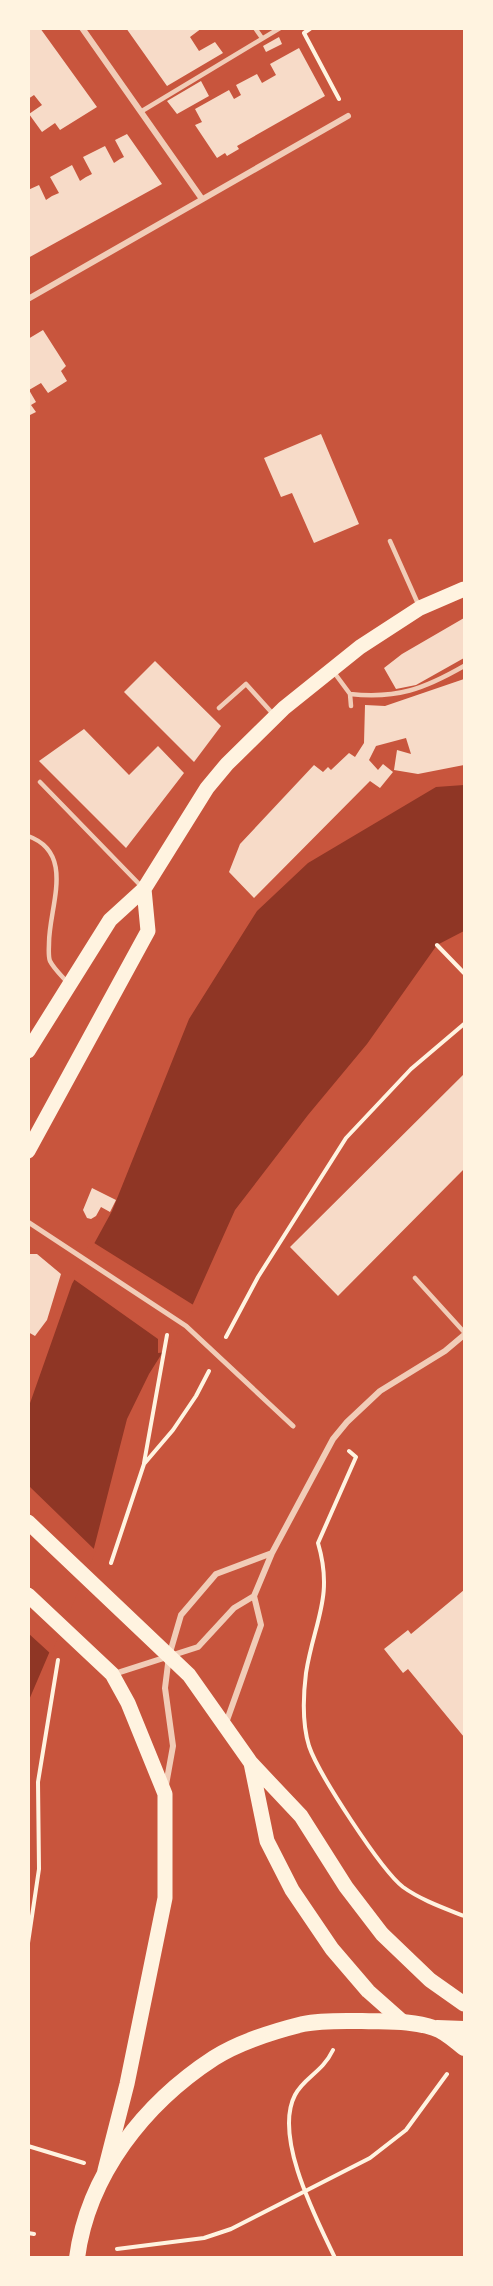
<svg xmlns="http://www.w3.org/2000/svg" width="493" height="2286" viewBox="0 0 493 2286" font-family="'Alegreya Sans',sans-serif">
	<rect width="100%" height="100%" fill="#c8553d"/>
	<path fill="#8f3625" d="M464 785V931L437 945 367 1044 308 1115 235 1210 193 1304 149 1374 127 1419 94 1548 29 1700V1406L72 1284 112 1211 189 1019 257 911 308 863 436 787Z"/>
	<path fill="#c8553d" d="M91 1241 195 1306 166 1352 158 1353V1339L72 1278Z
		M29 1486 96 1551 51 1654 28 1633Z"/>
	<path fill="#f7dbc8" d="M28 28H40L97 107 60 130 55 123 42 132 29 114 42 105 34 95 28 99Z
		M126 28H202L190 37 199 51 215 42 223 53 167 86Z
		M279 37 282 44 266 52 263 46Z
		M299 48 325 96 237 146 239 149 227 156 225 153 217 158 195 125 202 122 195 109 229 90 234 99 241 95 236 85 257 74 262 83 276 75 270 64Z
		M201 81 209 96 177 114 167 101Z
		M127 134 162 184 28 258V190L39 185 46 200 52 196 59 193 50 177 72 165 80 181 86 177 92 174 83 157 105 146 114 163 120 159 124 157 115 140Z
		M43 330 66 366 61 371 67 381 48 393 41 383 29 390 36 402 31 405 36 412 28 416V339Z
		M321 434 359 524 314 543 292 493 281 497 264 458Z
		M464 618V658L416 685 396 689 384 668 402 654Z
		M155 661 221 726 194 762 124 692Z
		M464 679V765L418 774 394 770 397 750 411 754 406 738 376 746 369 760 378 770 383 764 393 772 380 788 370 781 254 898 229 872 240 844 314 765 323 772 328 767 331 770 349 753 355 757 364 743 365 705 385 706Z
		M84 729 129 775 158 746 184 773 126 848 39 761Z
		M464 1074V1169L338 1296 290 1247Z
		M92 1188 116 1200 110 1212 101 1207 96 1216 91 1219 87 1218 83 1210Z
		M28 1254H37L61 1274 47 1320 35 1336 28 1332Z
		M464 1590V1737L408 1669 403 1673 384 1649 408 1630 411 1634Z"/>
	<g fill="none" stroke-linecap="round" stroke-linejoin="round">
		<path stroke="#fff3e0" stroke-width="4" d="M311 28 304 33 339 99
			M437 945 464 973
			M226 1337 258 1277 346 1138 411 1069 464 1024
			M349 1451 356 1457 318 1543C334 1597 314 1622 306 1673 303 1697 302 1723 309 1746 318 1773 381 1870 403 1887 421 1900 444 1908 464 1916
			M144 1463 167 1335
			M111 1563 144 1464 173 1430 196 1396 209 1371
			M28 1943 39 1869 38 1782 58 1660
			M333 2050C322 2073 304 2077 295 2095 273 2137 317 2220 335 2258
			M28 2146 84 2163
			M28 2233 34 2234
			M117 2249 204 2238 231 2229 370 2158 406 2130 447 2074"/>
		<path stroke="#f1ccb7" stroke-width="4.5" d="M255 28 262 38
			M142 111 280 28
			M390 541 419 606
			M333 671 350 694 351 706
			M350 694C397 699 424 689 464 666
			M219 708 246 684 273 714
			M40 782 142 887
			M28 836C76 853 49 907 49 943 49 948 48 956 50 961 54 969 62 976 68 983
			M415 1278 464 1332"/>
		<path stroke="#f1ccb7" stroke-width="5" d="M28 1222 186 1326 293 1426"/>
		<path stroke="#f1ccb7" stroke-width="6" d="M82 28 202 199
			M28 299 348 116
			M114 1674 198 1647 234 1608 254 1596 272 1553 333 1439 347 1422 380 1391 445 1351 464 1335
			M226 1723 261 1625 254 1596
			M166 1785 173 1746 165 1688 169 1656 181 1615 216 1574 272 1553"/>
		<path stroke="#fff3e0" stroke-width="15" d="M28 1051 110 920 144 889 207 788 227 764 284 708 360 647 420 608 464 589
			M28 1151 148 931 144 889
			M28 1522 189 1675 251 1763 267 1841 292 1890 332 1949 368 1991 403 2022
			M28 1595 112 1674 128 1703 165 1794V1898L127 2084 105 2170
			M251 1763 301 1816 346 1887 382 1934 430 1980 464 2004"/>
		<path stroke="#fff3e0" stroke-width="16" d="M437 2028 464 2029
			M77 2258C88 2174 145 2103 214 2058 239 2042 275 2031 303 2024 322 2020 343 2021 362 2021 386 2022 411 2020 434 2028 445 2031 455 2041 464 2048"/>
	</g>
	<rect width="493" height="2286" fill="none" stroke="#fff3e0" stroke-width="60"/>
</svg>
